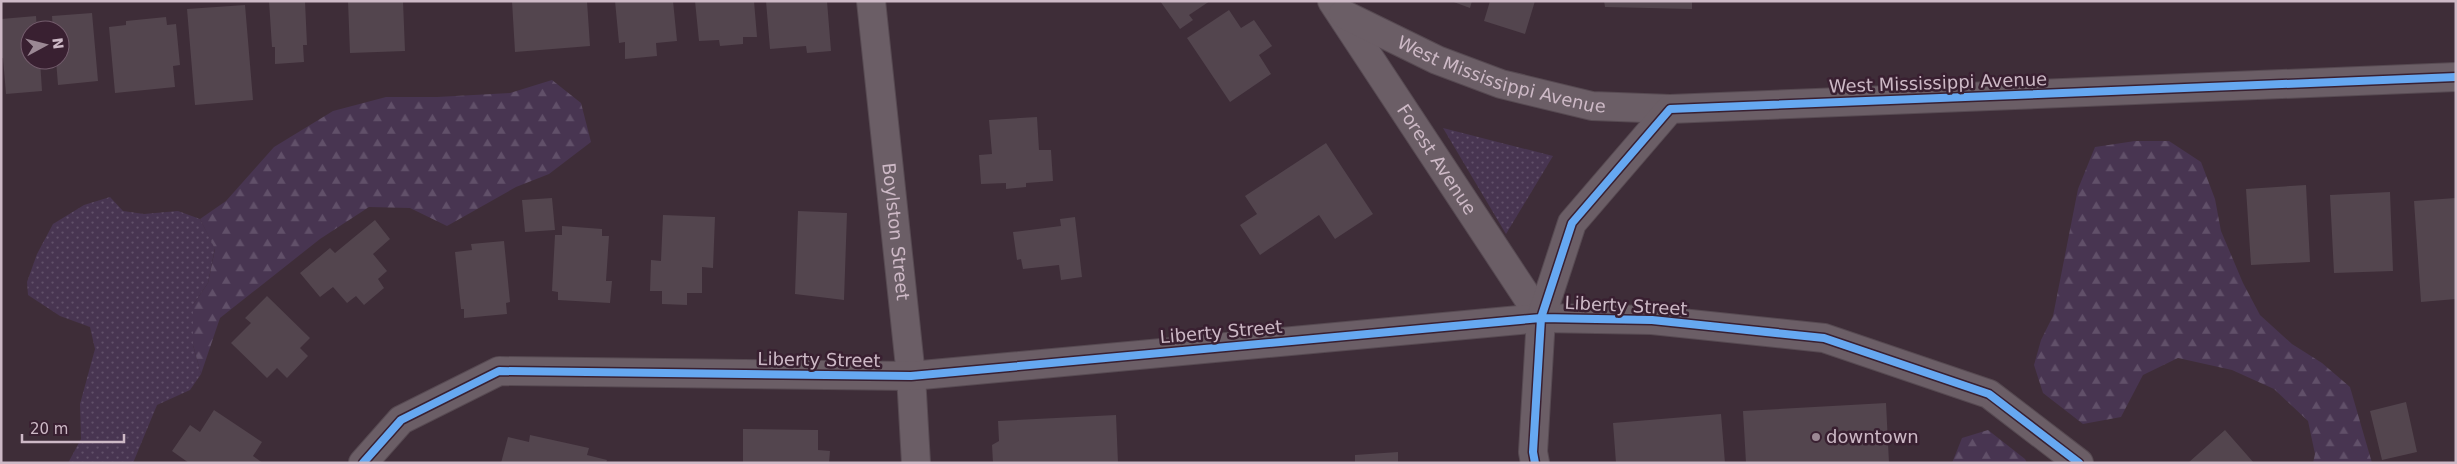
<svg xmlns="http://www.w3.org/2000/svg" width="2457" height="464" viewBox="0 0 2457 464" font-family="'DejaVu Sans',sans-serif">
	<defs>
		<pattern id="grass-dots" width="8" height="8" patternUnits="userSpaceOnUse" patternTransform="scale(1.25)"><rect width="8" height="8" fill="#483551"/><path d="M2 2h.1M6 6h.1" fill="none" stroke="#615069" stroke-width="1.8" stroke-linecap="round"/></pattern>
		<pattern id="forest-firs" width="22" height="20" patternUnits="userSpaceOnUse" patternTransform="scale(1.25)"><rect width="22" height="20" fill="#483551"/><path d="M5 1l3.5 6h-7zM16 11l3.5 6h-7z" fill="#615069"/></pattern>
	</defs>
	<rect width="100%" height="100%" fill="#3e2d38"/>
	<path fill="url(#grass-dots)" d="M1443 128 1553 156 1506 234Z
		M110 197 123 211 144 214 178 211 200 219 215 248 208 283 193 305V345L201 374 190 390 157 405 133 463H68L81 439 80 404 95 349 90 327 60 316 28 295 27 282 37 254 53 224 84 205Z"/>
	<path fill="url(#forest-firs)" d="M552 80 581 103 591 142 549 174 516 187 447 226 410 208 369 207 320 239 220 318 201 374 193 345V305L208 283 215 249 200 219 226 201 274 147 333 111 386 97H437L510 93Z
		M2135 141H2169L2201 162 2215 199 2221 231 2243 283 2260 315 2292 344 2322 363 2350 387 2372 463H2313L2315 454 2308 421 2274 389 2232 370 2178 358 2143 375 2121 417 2083 424 2043 393 2034 365 2041 340 2053 316 2078 189 2095 147Z
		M1988 430 2025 459 2027 463H1952L1962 438Z"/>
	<path fill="#53454e" d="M269 1H305L307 45H303L304 62 275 64V47H272Z
		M348 1H403L405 51 350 53Z
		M512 1H587L590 46 515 52Z
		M615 1H673L677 41 656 43 657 56 625 59V42L619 43Z
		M695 1H754L757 37H743V44L720 46 719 40 699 41Z
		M766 1H827L831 51 807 53 806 46 770 49Z
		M1160 1H1210L1189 15 1193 20 1180 29Z
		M1451 1H1472L1470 8Z
		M1490 1H1535L1525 34 1484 21Z
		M1604 1H1692V9L1605 7Z
		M245 5 253 100 195 105 187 9Z
		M1229 10 1241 28 1254 20 1272 46 1259 55 1271 74 1230 102 1187 38Z
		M92 13 98 81 58 85 56 60H60V30H53L52 16Z
		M36 16 37 30H30V60H40L42 91 6 94 3 58H1V19Z
		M166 17 167 25 176 24 180 65 173 66 175 87 115 93 109 27 126 25V21Z
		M1037 117 1039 150H1051L1053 181 1026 183V187L1006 189V183L981 184 979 155 992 154 989 120Z
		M1326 143 1373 214 1335 239 1319 215 1260 255 1240 225 1257 214 1245 196Z
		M2306 185 2310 262 2251 265 2246 189Z
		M2390 192 2393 271 2334 273 2330 195Z
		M552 198 555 230 525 232 522 200Z
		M2456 198V299L2421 302 2414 201Z
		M798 211 847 213 844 300 795 294Z
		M663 215 715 217 713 268 702 267V293H687V305L662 304V291H650L651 260 661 261Z
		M1075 217 1082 277 1061 280 1059 265 1023 269 1021 259 1017 260 1013 232 1061 226 1060 219Z
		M375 220 390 239 373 254 387 271 378 279 384 288 364 305 356 296 347 303 333 287 320 297 300 273 330 248 335 253Z
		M562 226 602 229V236H609L606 281H612L610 303 558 300V292L552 291 555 235H562Z
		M504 241 510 302 506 303 507 314 464 318V309H461L455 252 472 250 471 244Z
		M267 296 310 338 300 348 308 356 287 378 277 368 267 378 231 343 251 323 245 318Z
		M2406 402 2417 452 2382 460 2370 411Z
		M1886 403 1889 463H1746L1743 411Z
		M214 410 262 442 253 456 263 463H189L172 451 190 425 200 432Z
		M1721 414 1725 463H1616L1613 423Z
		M1116 415 1118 463H993L992 445 999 441 998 421Z
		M743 429 818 430V450L830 451 829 463H743Z
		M2225 430 2254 463H2188Z
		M530 435 589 448 587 455 607 460 606 463H501L508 437 529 442Z
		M1398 452V463H1355V455Z"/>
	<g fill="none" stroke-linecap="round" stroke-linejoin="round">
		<defs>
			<g id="minor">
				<path id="s1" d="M871 1 911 376 916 463"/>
				<path id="s2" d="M1332 1 1541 318"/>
				<path id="s3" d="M1343 14 1437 60 1501 84 1592 106 1670 109"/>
				<path d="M363 463 401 420 499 371 911 376 1541 318 1652 320 1824 338 1989 394 2079 463"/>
				<path d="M1535 463 1533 452 1541 318 1572 223 1670 109 2456 77"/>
			</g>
		</defs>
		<use href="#minor" stroke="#574a52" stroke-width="30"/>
		<use href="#minor" stroke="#6b5e66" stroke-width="28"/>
		<defs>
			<path id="cycleway" d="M363 463 401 420 499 371 911 376 1541 318 1652 320 1824 338 1989 394 2079 463
				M1535 463 1533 452 1541 318 1572 223 1670 109 2456 77"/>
		</defs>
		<use href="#cycleway" stroke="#392031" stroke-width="11"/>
		<use href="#cycleway" stroke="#66a8f1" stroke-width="8"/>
	</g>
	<circle fill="#9b8894" stroke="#392031" stroke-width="2" cx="1816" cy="437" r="5"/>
	<g text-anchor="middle" stroke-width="5" stroke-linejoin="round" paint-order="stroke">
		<g font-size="18" fill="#cdb9c6" stroke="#392031">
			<text dy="6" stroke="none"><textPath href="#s3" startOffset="171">West Mississippi Avenue</textPath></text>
			<text transform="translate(1938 83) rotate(-2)" y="6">West Mississippi Avenue</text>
			<text dy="6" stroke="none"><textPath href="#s2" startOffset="190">Forest Avenue</textPath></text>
			<text dy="6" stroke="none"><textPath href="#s1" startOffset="232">Boylston Street</textPath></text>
			<text transform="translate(1626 306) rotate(3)" y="6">Liberty Street</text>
			<text transform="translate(1221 332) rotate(-5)" y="6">Liberty Street</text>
			<text transform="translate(819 360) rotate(1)" y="6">Liberty Street</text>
		</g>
		<g font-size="18" fill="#cdb9c6" stroke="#392031" text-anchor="start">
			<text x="1826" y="443">downtown</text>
		</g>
	</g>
	<rect width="2457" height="464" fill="none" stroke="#cdb9c6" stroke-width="5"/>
	<g transform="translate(45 45) rotate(83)"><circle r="24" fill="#392031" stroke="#745d6d"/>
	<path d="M0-4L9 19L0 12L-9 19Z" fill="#9b8894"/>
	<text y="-8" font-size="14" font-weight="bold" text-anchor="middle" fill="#cdb9c6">N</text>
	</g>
	<path d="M22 434v8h102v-8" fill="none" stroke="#cdb9c6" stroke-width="2.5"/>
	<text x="30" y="434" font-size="15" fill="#cdb9c6" stroke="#392031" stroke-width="4" paint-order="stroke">20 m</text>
</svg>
